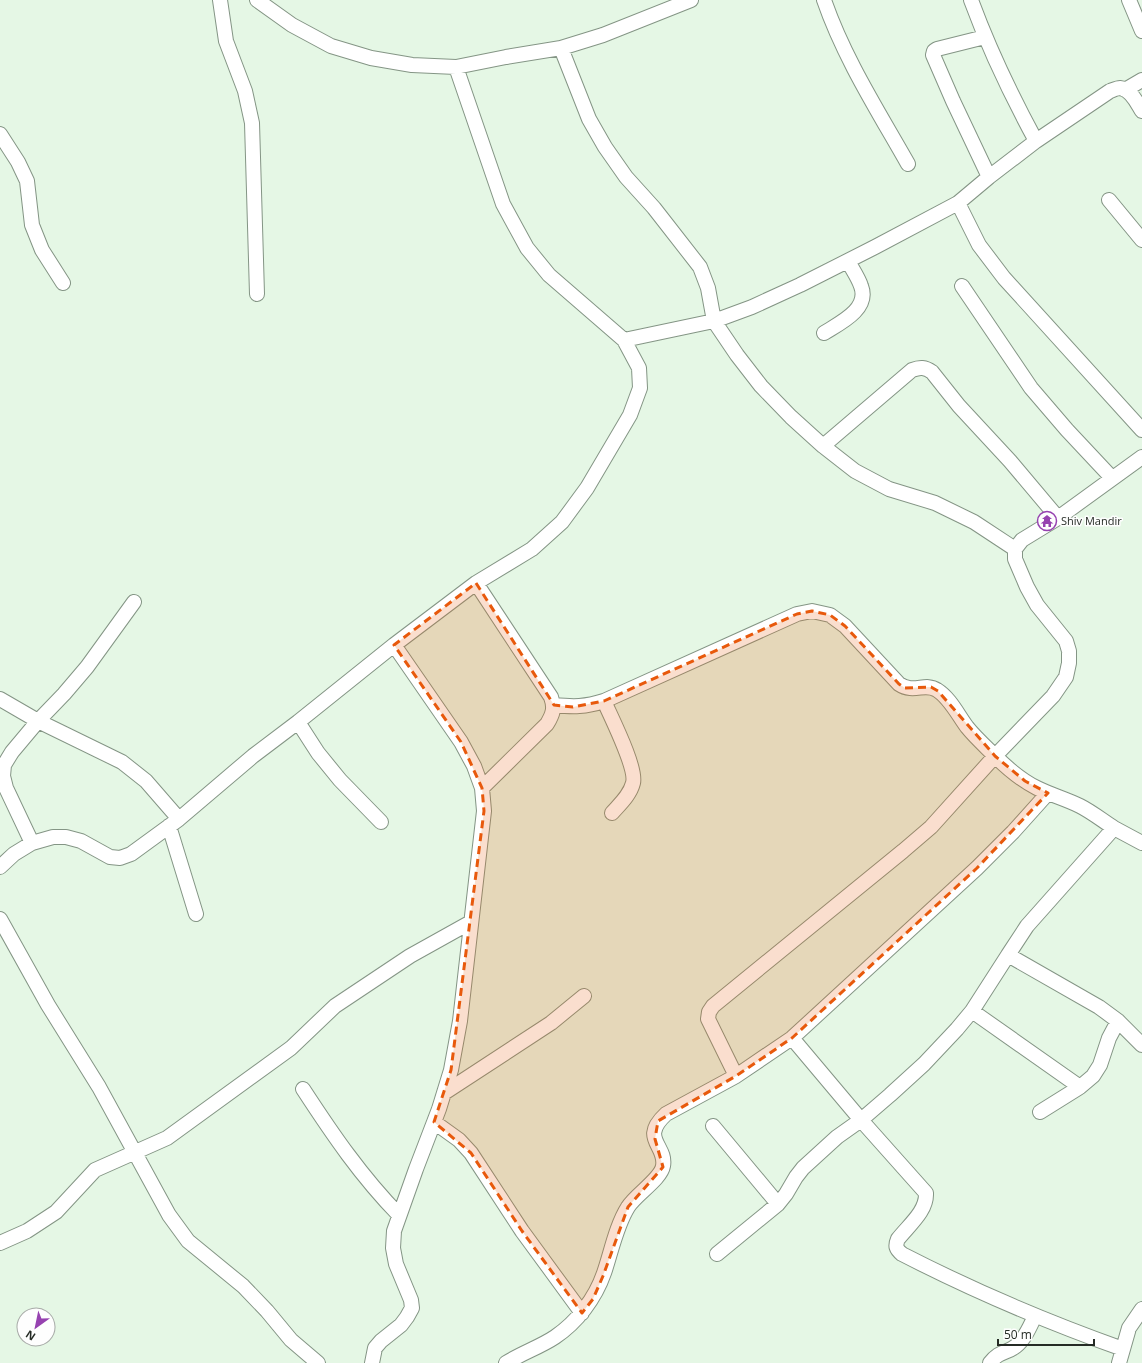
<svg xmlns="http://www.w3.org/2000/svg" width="1142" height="1363" viewBox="0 0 1142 1363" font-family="'Open Sans',sans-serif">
	<rect width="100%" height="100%" fill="#e5f7e5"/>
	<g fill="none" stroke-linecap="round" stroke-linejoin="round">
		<defs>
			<path id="minor" d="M220 0 226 41 245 91 252 123 257 294
				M257 0 292 25 331 46 371 58 412 65 456 67 506 57 561 48 603 35 691 0
				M824 0C844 58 878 111 908 164
				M971 0C989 49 1011 95 1036 141
				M1129 0 1142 31
				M985 37 937 49 934 51 933 55 953 101 989 177
				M561 48 589 119 605 147 626 177 654 208 700 267 708 288 714 321 737 355 761 386 791 417 823 446 855 471 889 489 935 503 974 522 1015 549
				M1125 90 1142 80
				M0 134 18 162 27 181 32 225 42 250 63 283
				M1109 200 1142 240
				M958 203 979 245 1004 278 1142 430
				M962 286 1031 388 1067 430 1112 478
				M824 333C840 323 870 309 861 286 858 277 852 269 848 261
				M624 340 714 321 752 307 800 285 875 247 958 203 989 177 1036 141 1110 91C1113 90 1117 88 1120 88 1131 89 1137 103 1142 111
				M823 446 912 370C920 367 925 367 932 372L959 406 1010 461 1058 518
				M476 583 551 697C555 708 553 714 547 724L482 788
				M0 699 38 721 122 762 146 781 179 819
				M604 701C611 717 637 768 633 783 630 795 620 804 612 813
				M554 705C574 707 585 707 604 701L797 614 812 611 830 615 845 626 899 684C914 694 925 682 937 690 950 698 958 715 967 727 975 737 986 747 995 756L1053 696 1066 677 1069 663V651L1066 641 1037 605 1027 587 1015 559V549L1022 540 1058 518 1142 457
				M298 722 318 753 340 780 381 822
				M169 826 196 914
				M32 843 6 788 3 776 4 765 12 752 38 721 64 694 87 667 134 602
				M1142 843 1114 828 1027 926 1008 955 1099 1007 1118 1021 1142 1045
				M0 867 14 854 32 843 53 837H66L81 841 110 857 120 858 131 854 179 819 253 756 298 722 394 645 476 583 532 549 562 522 587 488 630 415 640 388 639 368 624 340 549 275 527 248 503 204 456 67
				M0 919 48 1005 99 1087 169 1215 188 1241 243 1286 267 1311 291 1340 318 1363
				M972 1011 1080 1087
				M792 1038 861 1120 926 1193C927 1211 909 1225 898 1239 895 1246 896 1249 902 1254 974 1291 1047 1322 1123 1349L1119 1363
				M736 1076 708 1019 709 1012 713 1006 903 851 931 827 995 756C1008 769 1021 780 1037 788 1051 795 1066 799 1080 806 1092 812 1103 821 1114 828
				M303 1089C333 1135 361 1176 399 1215
				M444 1093 551 1023 584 996
				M1040 1112 1080 1087 1093 1076 1100 1065 1109 1038 1118 1021
				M434 1122 459 1140 471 1153 522 1231 582 1313
				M713 1126 778 1204
				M0 1243 27 1231 56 1212 95 1170 167 1138 291 1048 335 1006 410 956 471 922
				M717 1254 778 1204 786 1194 796 1177 803 1168 837 1137 861 1120 890 1095 924 1064 957 1029 972 1011 1008 955
				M1123 1349 1129 1328 1142 1309
				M372 1363 375 1348 381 1341 401 1325 407 1317 412 1308 411 1300 396 1264 393 1248 394 1231 416 1169 439 1109 451 1070 460 1021 484 811 482 788 474 766 461 742 394 645
				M506 1363C522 1353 540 1347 555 1337 577 1322 595 1299 604 1273 611 1253 616 1226 628 1207 635 1195 661 1179 663 1166 667 1145 639 1139 666 1114L736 1076 792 1038 977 868 1013 832 1048 793
				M990 1363C1000 1350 1006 1354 1016 1346 1025 1339 1030 1326 1035 1316"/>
		</defs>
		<use href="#minor" stroke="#849585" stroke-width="16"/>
		<use href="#minor" stroke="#fff" stroke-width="14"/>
	</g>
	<path fill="#e8590c" fill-opacity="0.2" stroke="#e8590c" stroke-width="3" stroke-dasharray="8 5" stroke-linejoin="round" d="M476 583 554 705 573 707 604 701 797 614 812 611 830 615 845 626 899 684 905 688 931 687 938 691 995 756 1025 781 1048 793 977 868 792 1038 736 1076 658 1121 655 1139 663 1167 628 1207 603 1276 593 1299 582 1313 522 1231 471 1153 434 1122 451 1070 484 811 482 788 461 742 394 645Z"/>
	<defs>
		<symbol id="temple-ring" viewBox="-11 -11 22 22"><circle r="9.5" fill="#fefefe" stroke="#9642b0" stroke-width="1.5"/><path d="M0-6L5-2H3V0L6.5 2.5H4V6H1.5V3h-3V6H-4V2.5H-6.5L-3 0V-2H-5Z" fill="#9642b0"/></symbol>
	</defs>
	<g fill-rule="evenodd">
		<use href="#temple-ring" x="1036" y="510" width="22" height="22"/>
	</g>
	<g text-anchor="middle" stroke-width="3" stroke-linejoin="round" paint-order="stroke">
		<g font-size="11" fill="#252b25" stroke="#fefefe" text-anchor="start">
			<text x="1061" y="525">Shiv Mandir</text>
		</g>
	</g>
	<g transform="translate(36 1327) rotate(213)"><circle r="19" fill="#fefefe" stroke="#a7aaa7"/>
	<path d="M0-3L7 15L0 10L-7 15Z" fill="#9642b0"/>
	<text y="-6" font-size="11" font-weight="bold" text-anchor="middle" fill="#252b25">N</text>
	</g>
	<path d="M998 1339v6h96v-6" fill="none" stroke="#252b25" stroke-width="2"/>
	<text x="1004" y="1339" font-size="12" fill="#252b25" stroke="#fefefe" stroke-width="3" paint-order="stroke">50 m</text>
</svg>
